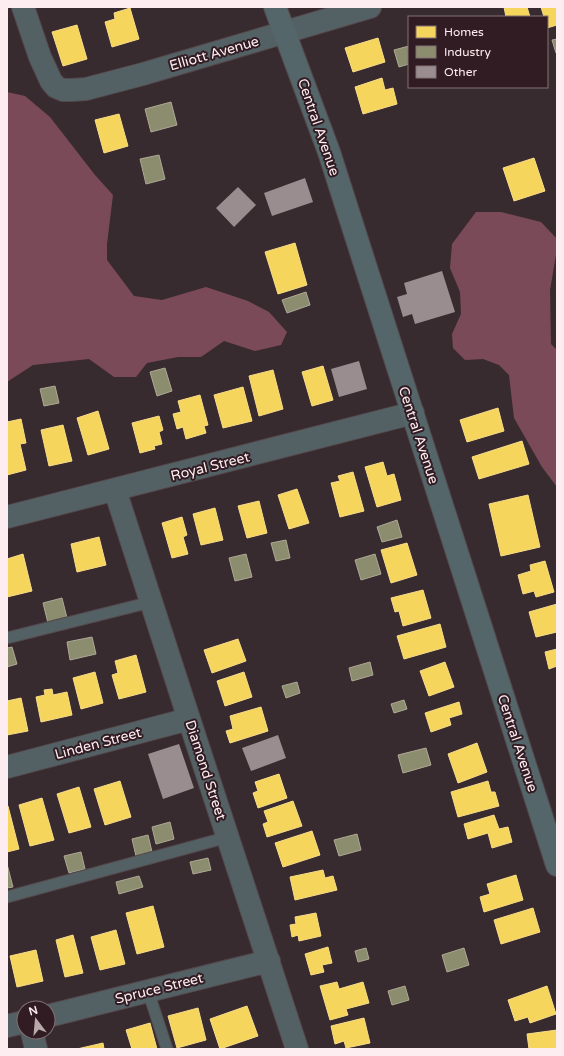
<svg xmlns="http://www.w3.org/2000/svg" width="564" height="1056" viewBox="0 0 564 1056" font-family="'Varela Round',sans-serif">
	<rect width="100%" height="100%" fill="#382b2f"/>
	<path fill="#7b4a59" d="M7 92 25 96 50 117 95 175 113 195 107 244V260L134 296 162 300 206 287 248 301 269 312 287 332 281 345 255 351 224 341 201 357H178L147 363 136 377H114L89 359 33 365 7 382Z
		M476 212H501L541 222 557 239V249L550 290 551 344 557 350V487L542 467 514 418 509 375 499 365 483 359 465 360 453 348 452 334 461 314 460 292 450 268 452 244Z"/>
	<path fill="#f6d55c" stroke="#f8dc89" d="M504 7H527L530 17H506Z
		M541 7H557V25L547 28V17H544Z
		M130 8 139 39 112 47 105 22 115 19 114 13Z
		M77 25 87 59 63 66 52 32Z
		M378 38 385 62 353 72 345 48Z
		M382 78 385 90 393 88 397 104 363 114 355 87Z
		M119 114 128 146 104 153 95 120Z
		M534 158 545 191 514 201 503 168Z
		M295 243 307 285 278 294 265 252Z
		M323 366 333 400 312 406 302 372Z
		M273 370 283 409 259 416 249 376Z
		M243 387 252 421 223 428 214 395Z
		M200 395 208 425 204 426 206 433 186 439 183 427 177 429 173 414 181 412 178 401Z
		M498 408 504 431 467 442 460 420Z
		M98 411 109 449 88 455 77 418Z
		M159 416 163 430 159 432 162 444 154 446 155 449 140 453 132 423Z
		M21 419 26 443 20 444 26 470 7 475V422Z
		M63 425 72 461 49 466 41 430Z
		M522 441 529 464 479 479 472 457Z
		M383 462 387 476 394 474 401 500 377 507 365 467Z
		M353 472 364 511 340 517 331 483 340 481 338 476Z
		M297 489 309 523 289 529 278 495Z
		M528 495 540 547 501 556 489 504Z
		M259 501 267 533 247 538 238 506Z
		M215 508 223 540 201 545 193 514Z
		M182 517 187 535 183 537 188 554 172 558 162 523Z
		M99 537 106 565 77 572 71 544Z
		M407 543 417 575 391 583 381 550Z
		M23 554 32 591 7 597V559Z
		M545 561 554 592 536 597 534 591 523 594 518 575 531 571 530 565Z
		M423 590 431 618 403 626 399 611 395 612 391 598Z
		M557 604V632L536 637 529 612Z
		M440 624 446 647 404 659 397 636Z
		M238 639 246 661 212 673 204 650Z
		M557 649V666L549 669 545 652Z
		M136 655 146 692 119 699 112 675 118 673 115 661Z
		M445 662 454 687 429 696 420 671Z
		M95 672 103 703 81 709 73 678Z
		M244 672 252 697 225 706 217 681Z
		M52 689 53 695 67 692 72 715 41 722 36 697 45 695 44 690Z
		M21 698 28 731 7 735V701Z
		M459 702 462 714 449 718 451 725 431 732 425 713Z
		M261 707 268 731 230 743 226 731 233 729 230 716Z
		M477 743 487 772 458 783 448 754Z
		M279 774 287 798 258 808 253 793 258 791 255 782Z
		M120 781 131 817 105 825 94 789Z
		M488 781 491 792H495L499 806 458 817 451 792Z
		M79 787 91 827 69 833 57 794Z
		M42 798 54 840 30 846 19 805Z
		M293 801 302 826 267 837 263 824 268 822 264 811Z
		M7 806H8L19 849 7 852Z
		M494 815 499 829 508 827 512 842 492 848 488 833 468 839 464 824Z
		M312 831 320 855 283 867 275 843Z
		M323 870 325 878 333 876 337 890 295 900 290 877Z
		M516 875 523 900 484 912 480 897 490 894 487 884Z
		M153 906 164 947 137 954 126 913Z
		M533 908 540 932 501 944 494 920Z
		M316 913 321 936 299 941 298 935 292 937 290 925 296 924 295 917Z
		M116 930 125 964 100 970 91 937Z
		M73 935 83 973 65 977 56 940Z
		M328 947 332 963 322 965 324 972 311 975 305 954Z
		M36 950 43 981 17 987 10 956Z
		M337 982 339 989 363 982 369 1003 346 1009 348 1015 330 1020 320 986Z
		M547 986 556 1014 530 1023 528 1017 515 1021 508 1000Z
		M247 1006 258 1036 220 1049 210 1019Z
		M198 1008 206 1040 177 1048 168 1016Z
		M364 1018 370 1043 346 1048 344 1041 335 1044 331 1026Z
		M150 1023 157 1049H132L126 1030Z
		M557 1030V1049H529L527 1034Z
		M103 1043 104 1049H77Z"/>
	<path fill="#8c8c6e" stroke="#aea995" d="M557 39V53H556L552 40Z
		M409 46V64L399 67 394 50Z
		M171 102 177 125 151 132 145 109Z
		M159 155 165 179 146 184 140 159Z
		M306 292 310 305 287 313 282 300Z
		M165 368 172 391 157 396 150 372Z
		M55 386 59 403 44 406 40 389Z
		M397 520 402 537 382 542 377 527Z
		M286 540 290 558 276 561 271 543Z
		M246 554 252 577 235 581 229 558Z
		M375 554 381 574 361 580 355 560Z
		M62 598 67 618 48 623 43 603Z
		M92 637 96 654 70 660 67 642Z
		M12 647 17 664 7 667V648Z
		M370 662 373 675 352 681 349 668Z
		M297 682 300 693 286 698 282 686Z
		M404 700 407 709 394 713 391 704Z
		M426 748 431 765 403 773 398 755Z
		M170 822 174 839 156 844 152 827Z
		M357 834 361 850 339 856 334 840Z
		M148 835 152 852 136 856 132 839Z
		M81 852 85 869 69 873 64 856Z
		M208 858 211 870 193 874 190 862Z
		M7 864 13 887 7 888Z
		M139 876 143 887 119 894 116 882Z
		M366 948 369 959 358 962 355 951Z
		M464 948 469 965 447 972 442 955Z
		M405 986 409 1000 392 1005 388 991Z"/>
	<path fill="#9a8d90" d="M305 178 313 202 272 216 264 193Z
		M238 187 256 205 234 227 216 208Z
		M442 271 455 312 415 324 412 314 403 317 397 297 407 294 404 283Z
		M359 361 367 389 339 397 331 369Z
		M278 735 286 758 251 771 242 748Z
		M179 744 194 788 163 799 148 754Z"/>
	<g fill="none" stroke-linecap="round" stroke-linejoin="round">
		<defs>
			<path id="lane" d="M7 638 151 602
				M7 897 228 837
				M148 991 167 1049"/>
			<path id="street" d="M23 7 40 57 51 81 56 87 63 90H72L86 89 143 74 370 7
				M115 490 189 719 297 1049
				M7 517 413 413
				M7 767 189 719
				M48 1016 269 961
				M7 1026 24 1022
				M32 1032 36 1049"/>
			<path id="secondary" d="M275 7 329 152 557 865"/>
		</defs>
		<use href="#lane" stroke="#53474b" stroke-width="13"/>
		<use href="#street" stroke="#53474b" stroke-width="24"/>
		<use href="#secondary" stroke="#53474b" stroke-width="24"/>
		<use href="#lane" stroke="#546164" stroke-width="11"/>
		<use href="#street" stroke="#546164" stroke-width="22"/>
		<use href="#secondary" stroke="#546669" stroke-width="22"/>
	</g>
	<g text-anchor="middle" stroke-width="4" stroke-linejoin="round" paint-order="stroke">
		<g font-size="14" fill="#fdedf1" stroke="#321c23">
			<text transform="translate(214 53) rotate(-16)" y="5">Elliott Avenue</text>
			<text transform="translate(319 127) rotate(71)" y="5">Central Avenue</text>
			<text transform="translate(419 435) rotate(72)" y="5">Central Avenue</text>
			<text transform="translate(210 466) rotate(-14)" y="5">Royal Street</text>
			<text transform="translate(98 743) rotate(-15)" y="5">Linden Street</text>
			<text transform="translate(518 743) rotate(72)" y="5">Central Avenue</text>
			<text transform="translate(206 770) rotate(72)" y="5">Diamond Street</text>
			<text transform="translate(159 988) rotate(-14)" y="5">Spruce Street</text>
		</g>
	</g>
	<rect width="564" height="1056" fill="none" stroke="#fdedf1" stroke-width="16"/>
	<rect x="408" y="16" width="140" height="72" fill="#321c23" stroke="#837075"/>
	<rect x="416" y="26" width="20" height="12" fill="#f6d55c" stroke="#837075"/>
	<text x="444" y="36" font-size="12" fill="#fdedf1">Homes</text>
	<rect x="416" y="46" width="20" height="12" fill="#8c8c6e" stroke="#837075"/>
	<text x="444" y="56" font-size="12" fill="#fdedf1">Industry</text>
	<rect x="416" y="66" width="20" height="12" fill="#9a8d90" stroke="#837075"/>
	<text x="444" y="76" font-size="12" fill="#fdedf1">Other</text>
	<g transform="translate(36 1020) rotate(344)"><circle r="19" fill="#321c23" stroke="#837075"/>
	<path d="M0-3L7 15L0 10L-7 15Z" fill="#b8a9ad"/>
	<text y="-6" font-size="11" font-weight="bold" text-anchor="middle" fill="#fdedf1">N</text>
	</g>
</svg>
